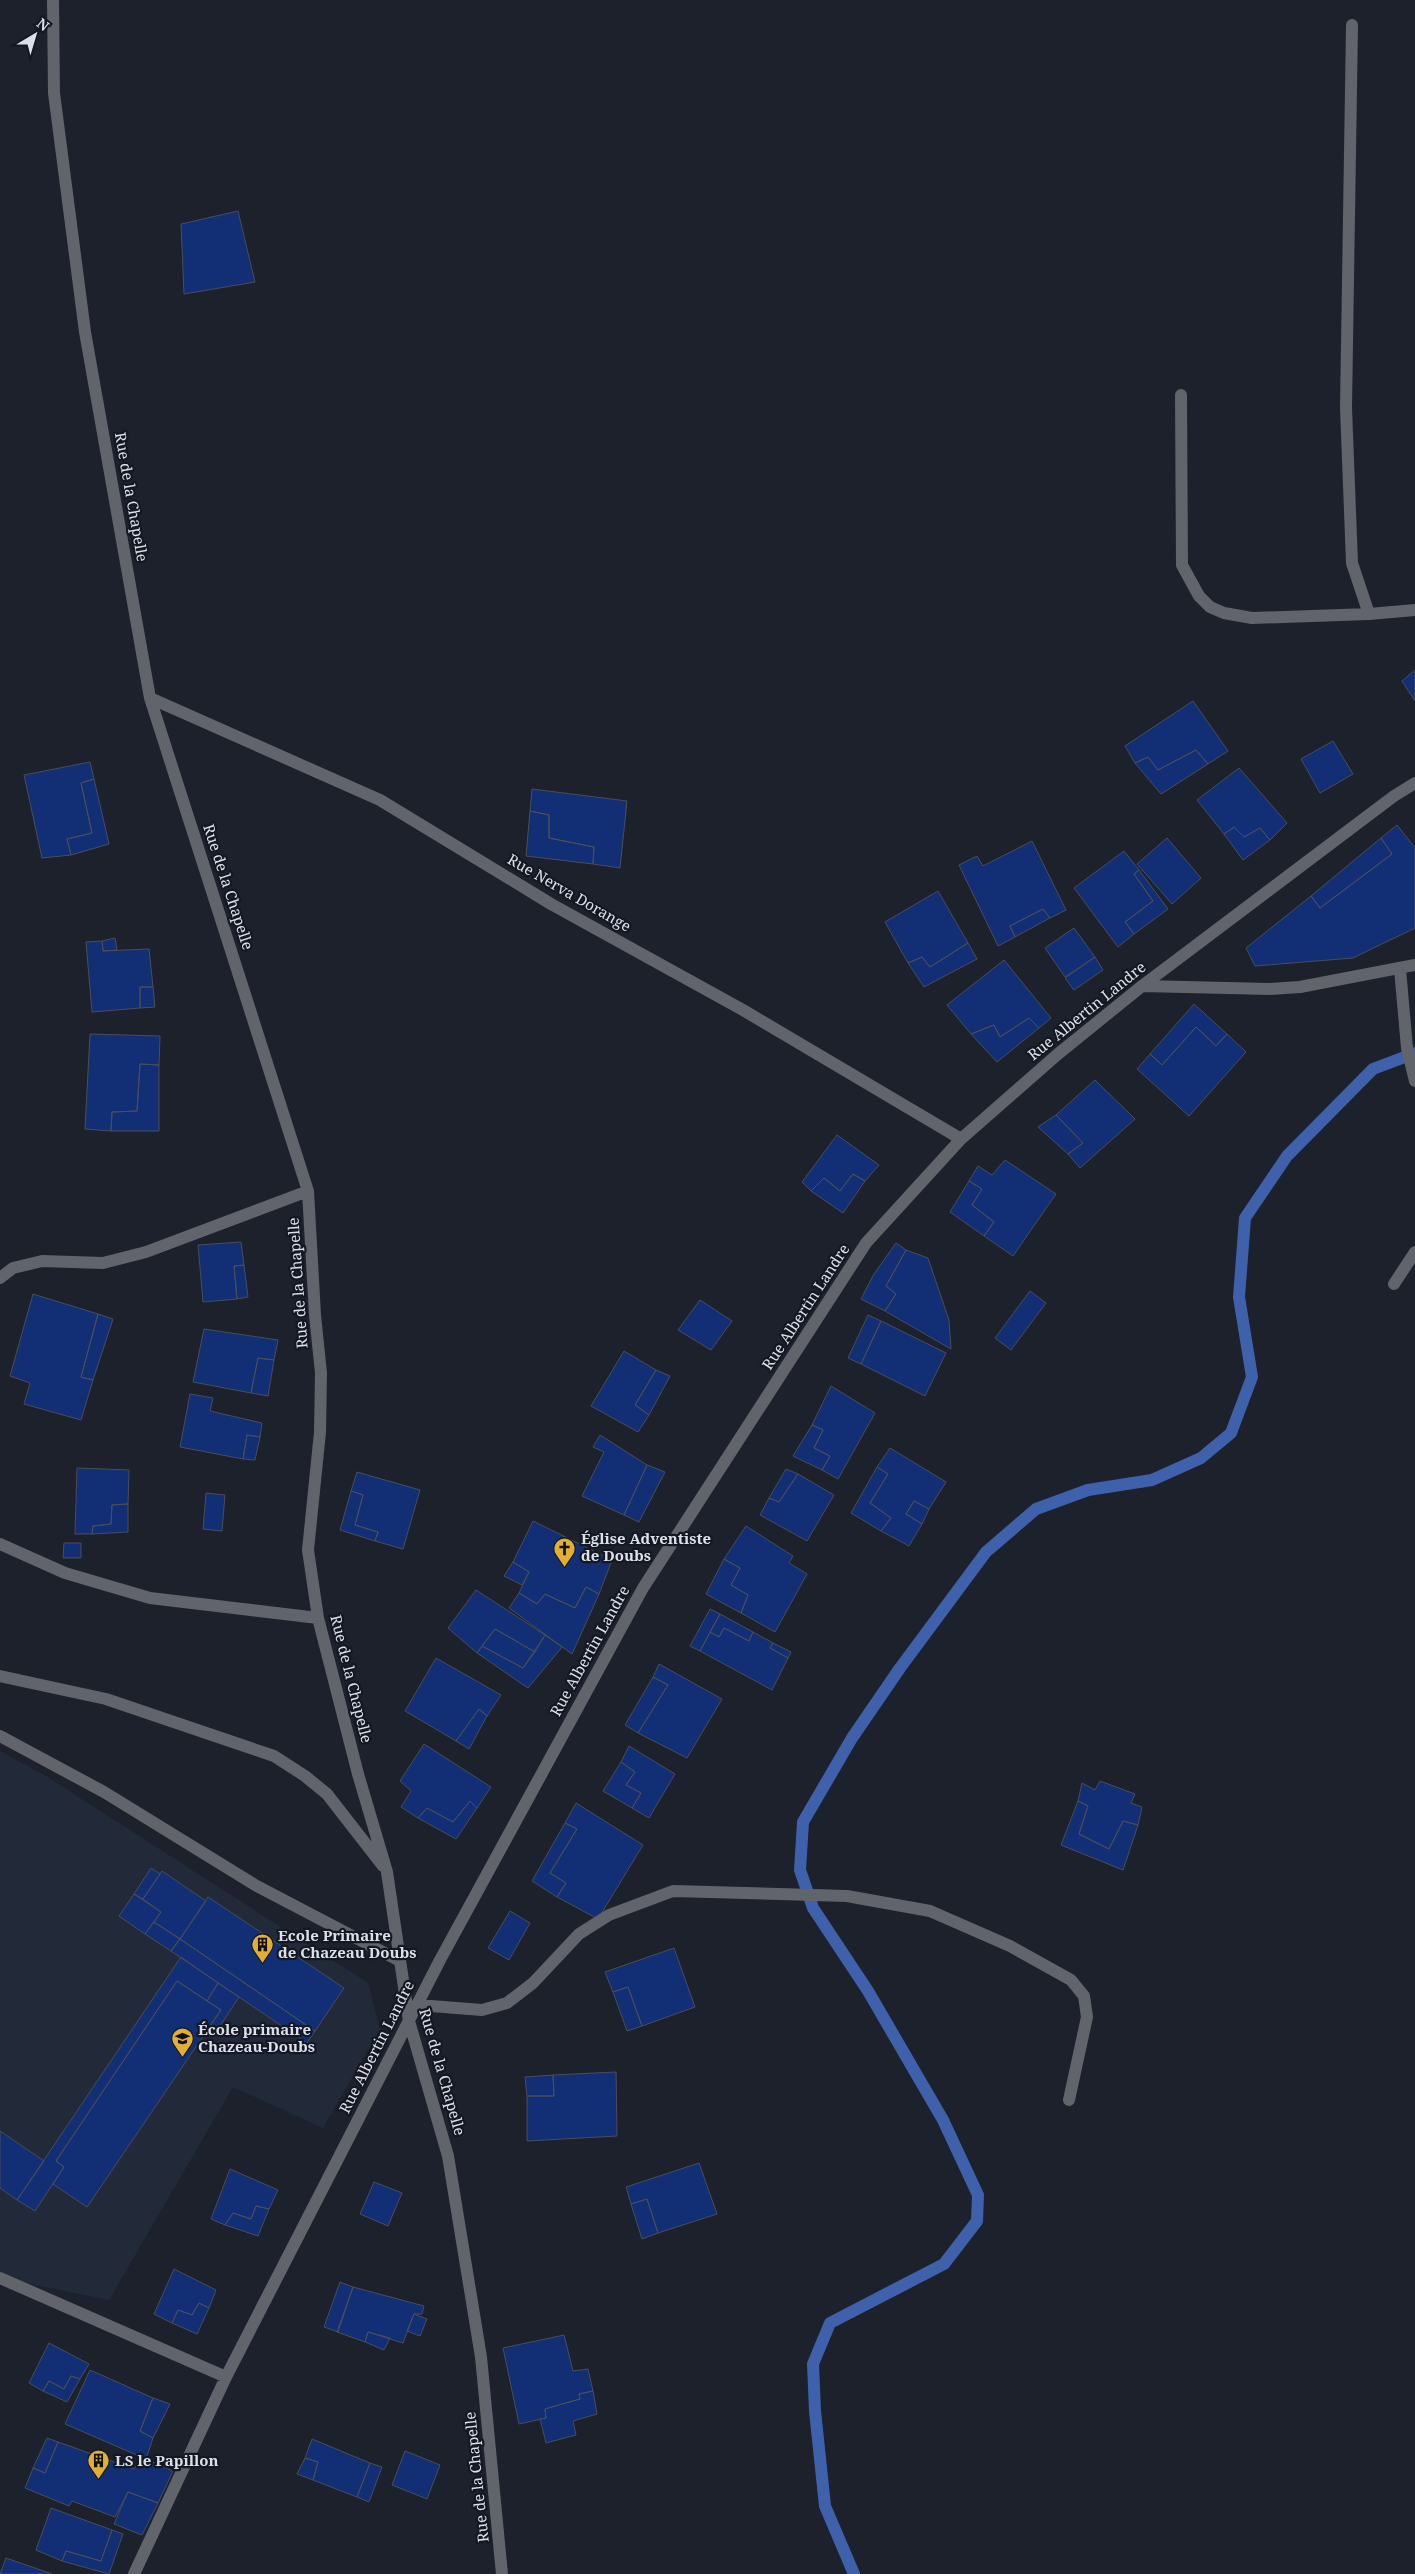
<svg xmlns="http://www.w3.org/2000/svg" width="1415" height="2574" viewBox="0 0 1415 2574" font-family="'Noto Serif',serif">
	<rect width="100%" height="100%" fill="#1c212c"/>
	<path fill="#222939" d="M0 1751 46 1776 368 1983 380 2029 323 2128 233 2087 109 2300 0 2278Z"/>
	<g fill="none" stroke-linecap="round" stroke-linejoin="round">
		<path stroke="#3f61ab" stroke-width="12" d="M854 2574 825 2506 815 2411 813 2364 830 2323 944 2264 977 2221 978 2195 943 2120 868 1991 813 1908 800 1870 803 1822 852 1738 900 1668 986 1552 1036 1509 1088 1490 1152 1480 1201 1458 1231 1433 1252 1377 1239 1297 1245 1218 1287 1156 1373 1069 1415 1053"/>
	</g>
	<path fill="#122e74" stroke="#484e5a" d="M238 211 255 282 184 294 181 224Z
		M1415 670V701L1402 681Z
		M1193 701 1228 751 1208 764 1196 750 1158 770 1148 757 1135 763 1125 746Z
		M1333 741 1353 774 1320 793 1301 759Z
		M1196 750 1208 764 1161 794 1135 763 1148 757 1158 770Z
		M90 762 94 779 81 783 92 833 67 839 71 855 42 858 24 775Z
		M1239 768 1287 823 1270 840 1260 828 1244 837 1234 827 1224 834 1197 800Z
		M94 779 109 844 71 855 67 839 92 833 81 783Z
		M532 789 627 801 620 868 593 864 594 847 549 838V815L530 811Z
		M530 811 549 815V838L594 847 593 864 526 856Z
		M1397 825 1415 848V928L1353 958 1255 966 1246 948 1311 896 1320 908 1392 854 1381 838Z
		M1234 827 1244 837 1260 828 1270 840 1243 860 1224 834Z
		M1167 838 1201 878 1172 904 1137 864Z
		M1381 838 1392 854 1320 908 1311 896Z
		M1032 841 1066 910 1050 918 1043 909 1010 926 1015 937 998 946 959 865 977 856 983 866Z
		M1124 851 1139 870 1134 874 1153 901 1125 922 1134 934 1118 947 1074 888Z
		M1139 870 1168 909 1134 934 1125 922 1153 901 1134 874Z
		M938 891 968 943 930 967 922 957 908 963 885 922Z
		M1043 909 1050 918 1015 937 1010 926Z
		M1074 928 1095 957 1065 977 1045 948Z
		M115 938 117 950 103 951 102 941Z
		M102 941 103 951 149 949 153 987H140V1008L92 1012 86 942Z
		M968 943 977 959 924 987 908 963 922 957 930 967Z
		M1095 957 1103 970 1074 990 1065 978Z
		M1004 960 1051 1018 1039 1028 1029 1018 1000 1037 994 1025 971 1034 947 1005Z
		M140 987H153L155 1007 140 1008Z
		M1194 1004 1227 1034 1216 1046 1196 1027 1162 1065 1150 1054Z
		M1029 1018 1039 1028 997 1062 971 1034 994 1025 1000 1037Z
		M1196 1027 1216 1046 1227 1034 1246 1052 1189 1116 1137 1069 1150 1054 1162 1065Z
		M90 1034 160 1036 159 1065 140 1064 137 1111 112 1112 111 1131 85 1129Z
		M140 1064 159 1065V1131H111L112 1112 137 1111Z
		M1095 1080 1135 1119 1080 1168 1068 1154 1083 1143 1056 1115Z
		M1056 1115 1083 1143 1068 1154 1038 1127Z
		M837 1135 879 1165 865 1181 853 1174 840 1191 824 1178 811 1191 802 1182Z
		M1005 1160 1056 1194 1013 1256 984 1236 994 1222 972 1205 982 1189 969 1181 978 1166 992 1175Z
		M853 1174 865 1181 843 1213 811 1191 824 1178 840 1191Z
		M969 1181 982 1189 972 1205 994 1222 984 1236 950 1212Z
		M241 1242 244 1265 234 1266 237 1299 203 1302 198 1245Z
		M896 1243 906 1250 886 1286 896 1294 885 1311 861 1299 874 1274Z
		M906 1250 928 1258 949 1320 951 1349 885 1311 896 1294 886 1286Z
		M244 1265 248 1297 237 1299 234 1266Z
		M1030 1291 1046 1303 1011 1350 995 1338Z
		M33 1294 98 1314 81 1377 93 1380 81 1420 24 1404 30 1383 10 1376Z
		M700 1300 732 1321 711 1350 678 1330Z
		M98 1314 113 1319 93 1380 81 1377Z
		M868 1315 881 1321 861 1364 848 1358Z
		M881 1321 946 1353 925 1396 861 1364Z
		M204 1329 278 1340 274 1360 258 1358 251 1393 193 1382Z
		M624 1351 656 1370 635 1405 649 1415 638 1432 591 1406Z
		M258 1358 274 1360 268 1396 251 1393Z
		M656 1370 670 1376 649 1415 635 1405Z
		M831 1386 875 1413 838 1479 822 1470 830 1456 814 1448 823 1430 812 1425Z
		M190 1394 213 1398 210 1411 262 1423 260 1437 247 1435 243 1459 180 1447Z
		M812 1425 823 1430 814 1448 830 1456 822 1470 793 1456Z
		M247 1435 260 1437 255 1460 243 1459Z
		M600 1435 647 1465 624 1515 582 1496 604 1452 593 1447Z
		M890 1448 946 1482 929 1509 914 1501 906 1514 922 1524 909 1546 881 1531 891 1518 870 1503 888 1474 877 1467Z
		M647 1465 665 1472 639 1522 624 1515Z
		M877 1467 888 1474 870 1503 891 1518 881 1531 851 1513Z
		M77 1468 129 1470 128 1504 112 1505 111 1524 93 1526 92 1534H75Z
		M786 1469 798 1474 779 1502 769 1498Z
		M357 1472 420 1490 403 1549 375 1541 378 1532 355 1525 363 1495 351 1491Z
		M798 1474 834 1495 807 1541 760 1515 769 1498 779 1502Z
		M351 1491 363 1495 355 1525 378 1532 375 1541 340 1530Z
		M206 1493 225 1495 222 1531 203 1529Z
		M914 1501 929 1509 922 1524 906 1514Z
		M128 1504V1532L92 1534 93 1526 111 1524 112 1505Z
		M533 1521 612 1560 599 1594 586 1587 575 1608 545 1594 537 1604 519 1593 529 1572 513 1562Z
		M746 1526 793 1556 789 1563 807 1574 775 1632 741 1613 748 1595 731 1585 740 1568 724 1559Z
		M64 1543H81V1558H63Z
		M724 1559 740 1568 731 1585 748 1595 741 1613 706 1594Z
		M513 1562 529 1572 522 1585 504 1576Z
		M586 1587 599 1594 572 1654 509 1608 519 1593 537 1604 545 1594 575 1608Z
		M476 1590 545 1635 535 1652 495 1629 477 1653 448 1628Z
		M710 1609 720 1614 700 1651 690 1646Z
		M720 1614 753 1632 749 1641 724 1628 719 1637 710 1632Z
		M724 1628 749 1641 753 1632 773 1643 770 1648 788 1658 772 1690 700 1651 710 1632 719 1637Z
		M495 1629 535 1652 523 1668 482 1646Z
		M545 1635 562 1647 528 1688 477 1653 482 1646 523 1668Z
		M773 1643 791 1652 788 1658 770 1648Z
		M436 1658 501 1695 487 1716 479 1709 456 1741 405 1711Z
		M659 1664 722 1699 687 1758 638 1733 668 1685 653 1677Z
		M653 1677 668 1685 638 1733 625 1725Z
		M479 1709 487 1716 469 1749 456 1741Z
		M424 1744 491 1787 477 1808 470 1801 453 1822 427 1808 418 1818 401 1807 411 1791 400 1781Z
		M629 1746 675 1774 649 1818 632 1808 641 1793 626 1785 635 1772 621 1762Z
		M621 1762 635 1772 626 1785 641 1793 632 1808 603 1791Z
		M1100 1781 1135 1794 1131 1803 1142 1807 1138 1825 1123 1821 1109 1849 1079 1834 1088 1806 1078 1801 1082 1783 1095 1790Z
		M470 1801 477 1808 456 1839 418 1818 427 1808 453 1822Z
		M1078 1801 1088 1806 1079 1834 1109 1849 1123 1821 1138 1825 1123 1870 1061 1845Z
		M576 1803 643 1845 598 1919 557 1897 566 1883 550 1873 577 1829 565 1823Z
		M565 1823 577 1829 550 1873 566 1883 557 1897 532 1881Z
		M151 1868 160 1874 143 1899 134 1894Z
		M162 1871 206 1901 180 1939 154 1922 161 1912 143 1899Z
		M134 1894 161 1912 145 1934 119 1916Z
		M208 1897 344 1988 315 2031 180 1939Z
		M510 1911 530 1923 509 1960 488 1948Z
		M154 1922 180 1939 171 1951 145 1934Z
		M180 1939 315 2031 307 2043 171 1951Z
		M674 1948 695 2007 642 2026 628 1987 613 1992 605 1972Z
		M181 1957 218 1983 207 2001 177 1981 56 2161 64 2167 35 2211 17 2200Z
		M177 1981 221 2010 87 2207 53 2184 64 2167 56 2161Z
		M218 1983 239 1997 218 2029 211 2024 221 2010 207 2001Z
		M628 1987 642 2026 627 2031 613 1992Z
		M616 2072 617 2136 527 2141V2096H554L553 2075Z
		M553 2075 554 2096H527L525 2077Z
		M0 2131 44 2161 17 2200 0 2188Z
		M699 2163 717 2214 658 2233 647 2199 631 2204 626 2187Z
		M230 2169 278 2190 269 2209 256 2206 251 2219 233 2213 225 2225 211 2219Z
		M374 2182 402 2193 388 2226 360 2214Z
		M647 2199 658 2233 642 2239 631 2204Z
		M256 2206 269 2209 258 2236 225 2225 233 2213 251 2219Z
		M174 2269 216 2290 209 2308 199 2303 192 2315 178 2310 172 2323 154 2314Z
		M340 2282 353 2287 338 2332 324 2327Z
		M353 2287 424 2306 422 2314H414L403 2343 368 2332 365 2342 337 2332Z
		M199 2303 209 2308 197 2334 172 2323 178 2310 192 2315Z
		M414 2314 427 2319 420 2336 407 2331Z
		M368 2332 390 2338 384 2350 365 2342Z
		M564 2335 573 2371 588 2369 593 2391 579 2394 580 2399 545 2409 546 2418 519 2424 503 2348Z
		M49 2343 89 2364 80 2379 71 2376 64 2389 49 2381 43 2391 29 2383Z
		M90 2370 153 2398 140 2431 153 2438 146 2459 65 2424Z
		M71 2376 80 2379 67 2402 43 2391 49 2381 64 2389Z
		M593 2391 597 2414 573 2421 576 2435 546 2443 540 2419 546 2418 545 2409 580 2399 579 2394Z
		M153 2398 170 2404 153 2438 140 2431Z
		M47 2438 58 2442 45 2473 33 2468Z
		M312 2439 370 2463 357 2497 313 2480 318 2462 305 2458Z
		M58 2442 134 2469 141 2457 173 2471 158 2503 128 2492 115 2517 72 2501 69 2506 25 2488 33 2468 45 2473Z
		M405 2451 440 2465 427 2499 392 2485Z
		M305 2458 318 2462 313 2480 297 2474Z
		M370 2463 382 2467 369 2502 357 2497Z
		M128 2492 158 2503 142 2535 114 2524Z
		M51 2508 112 2530 101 2561 66 2551 62 2561 36 2550Z
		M112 2530 123 2534 109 2574 62 2561 66 2551 101 2561Z
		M6 2558 52 2574H0Z"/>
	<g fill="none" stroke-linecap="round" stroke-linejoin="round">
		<path stroke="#61646a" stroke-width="12" d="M53 0 54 93 85 332 150 698 308 1191 315 1315 321 1373 320 1432 308 1550 318 1618 358 1774 387 1872 409 2021 448 2156 481 2357 502 2574
			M1352 25 1346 408 1352 563 1369 614 1415 610
			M1181 395 1182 565 1199 596 1210 607 1224 613 1252 618 1369 614
			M150 698 380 800 551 904 743 1010 961 1139
			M1400 969 1407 1048 1415 1081
			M1142 986 1270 989 1300 987 1415 965
			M0 1278 13 1268 42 1261 103 1263 146 1252 308 1191
			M1394 1284 1415 1252
			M0 1544 65 1573 150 1598 318 1618
			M0 1676 106 1699 274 1756 305 1776 327 1794 383 1866
			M0 1736 104 1792 255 1885 400 1961
			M418 2005 482 2010 507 2003 533 1983 579 1934 609 1915 673 1891 847 1896 930 1911 1010 1946 1071 1980 1084 1996 1087 2017 1069 2100
			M0 2278 226 2377
			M134 2574 226 2377 440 1960 643 1588 866 1243 961 1139 1058 1054 1142 986 1394 796 1415 783"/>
	</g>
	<defs>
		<symbol id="church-pin" viewBox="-11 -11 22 30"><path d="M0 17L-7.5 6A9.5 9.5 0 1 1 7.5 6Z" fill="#e2ae34" stroke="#131822"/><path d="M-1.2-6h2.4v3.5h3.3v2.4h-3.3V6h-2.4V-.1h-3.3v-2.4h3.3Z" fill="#111"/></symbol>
		<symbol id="building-pin" viewBox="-11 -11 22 30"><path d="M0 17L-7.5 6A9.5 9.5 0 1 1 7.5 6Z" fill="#e2ae34" stroke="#131822"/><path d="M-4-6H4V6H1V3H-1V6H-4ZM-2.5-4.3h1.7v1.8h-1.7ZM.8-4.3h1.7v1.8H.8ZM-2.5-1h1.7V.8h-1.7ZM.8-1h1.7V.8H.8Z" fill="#111"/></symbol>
		<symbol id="school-pin" viewBox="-11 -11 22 30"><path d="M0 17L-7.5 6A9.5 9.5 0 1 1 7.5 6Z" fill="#e2ae34" stroke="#131822"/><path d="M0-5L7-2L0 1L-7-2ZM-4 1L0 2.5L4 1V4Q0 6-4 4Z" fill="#111"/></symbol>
	</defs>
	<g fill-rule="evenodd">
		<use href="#church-pin" x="552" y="1536" width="25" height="34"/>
		<use href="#building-pin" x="250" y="1932" width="25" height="34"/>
		<use href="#school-pin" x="170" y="2026" width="25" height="34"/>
		<use href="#building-pin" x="86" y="2448" width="25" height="34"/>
	</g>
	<g text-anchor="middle" stroke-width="4.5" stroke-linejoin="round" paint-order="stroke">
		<g font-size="15" fill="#dde0e8" stroke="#131822">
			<text transform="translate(131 497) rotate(80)" y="5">Rue de la Chapelle</text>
			<text transform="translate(228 887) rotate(72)" y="5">Rue de la Chapelle</text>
			<text transform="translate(569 893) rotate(30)" y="5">Rue Nerva Dorange</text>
			<text transform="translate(1087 1011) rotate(-39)" y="5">Rue Albertin Landre</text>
			<text transform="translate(298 1283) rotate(-94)" y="5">Rue de la Chapelle</text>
			<text transform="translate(806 1307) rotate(-57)" y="5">Rue Albertin Landre</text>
			<text transform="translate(590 1651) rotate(-61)" y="5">Rue Albertin Landre</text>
			<text transform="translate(351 1679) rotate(76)" y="5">Rue de la Chapelle</text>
			<text transform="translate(377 2047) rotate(-63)" y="5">Rue Albertin Landre</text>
			<text transform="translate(442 2072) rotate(74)" y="5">Rue de la Chapelle</text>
			<text transform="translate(477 2477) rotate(-96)" y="5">Rue de la Chapelle</text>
		</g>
		<g font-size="15" font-weight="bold" fill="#dde0e8" stroke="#131822" text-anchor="start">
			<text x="581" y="1544">Église Adventiste<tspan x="581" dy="17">de Doubs</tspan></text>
			<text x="278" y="1941">Ecole Primaire<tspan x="278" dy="17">de Chazeau Doubs</tspan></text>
			<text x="198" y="2035">École primaire<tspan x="198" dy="17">Chazeau-Doubs</tspan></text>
			<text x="115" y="2466">LS le Papillon</text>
		</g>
	</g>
	<g transform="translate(35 35) rotate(38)" stroke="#131822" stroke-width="4" paint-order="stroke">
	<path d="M0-4L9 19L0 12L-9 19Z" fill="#dde0e8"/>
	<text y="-8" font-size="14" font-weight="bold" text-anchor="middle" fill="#dde0e8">N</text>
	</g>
</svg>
